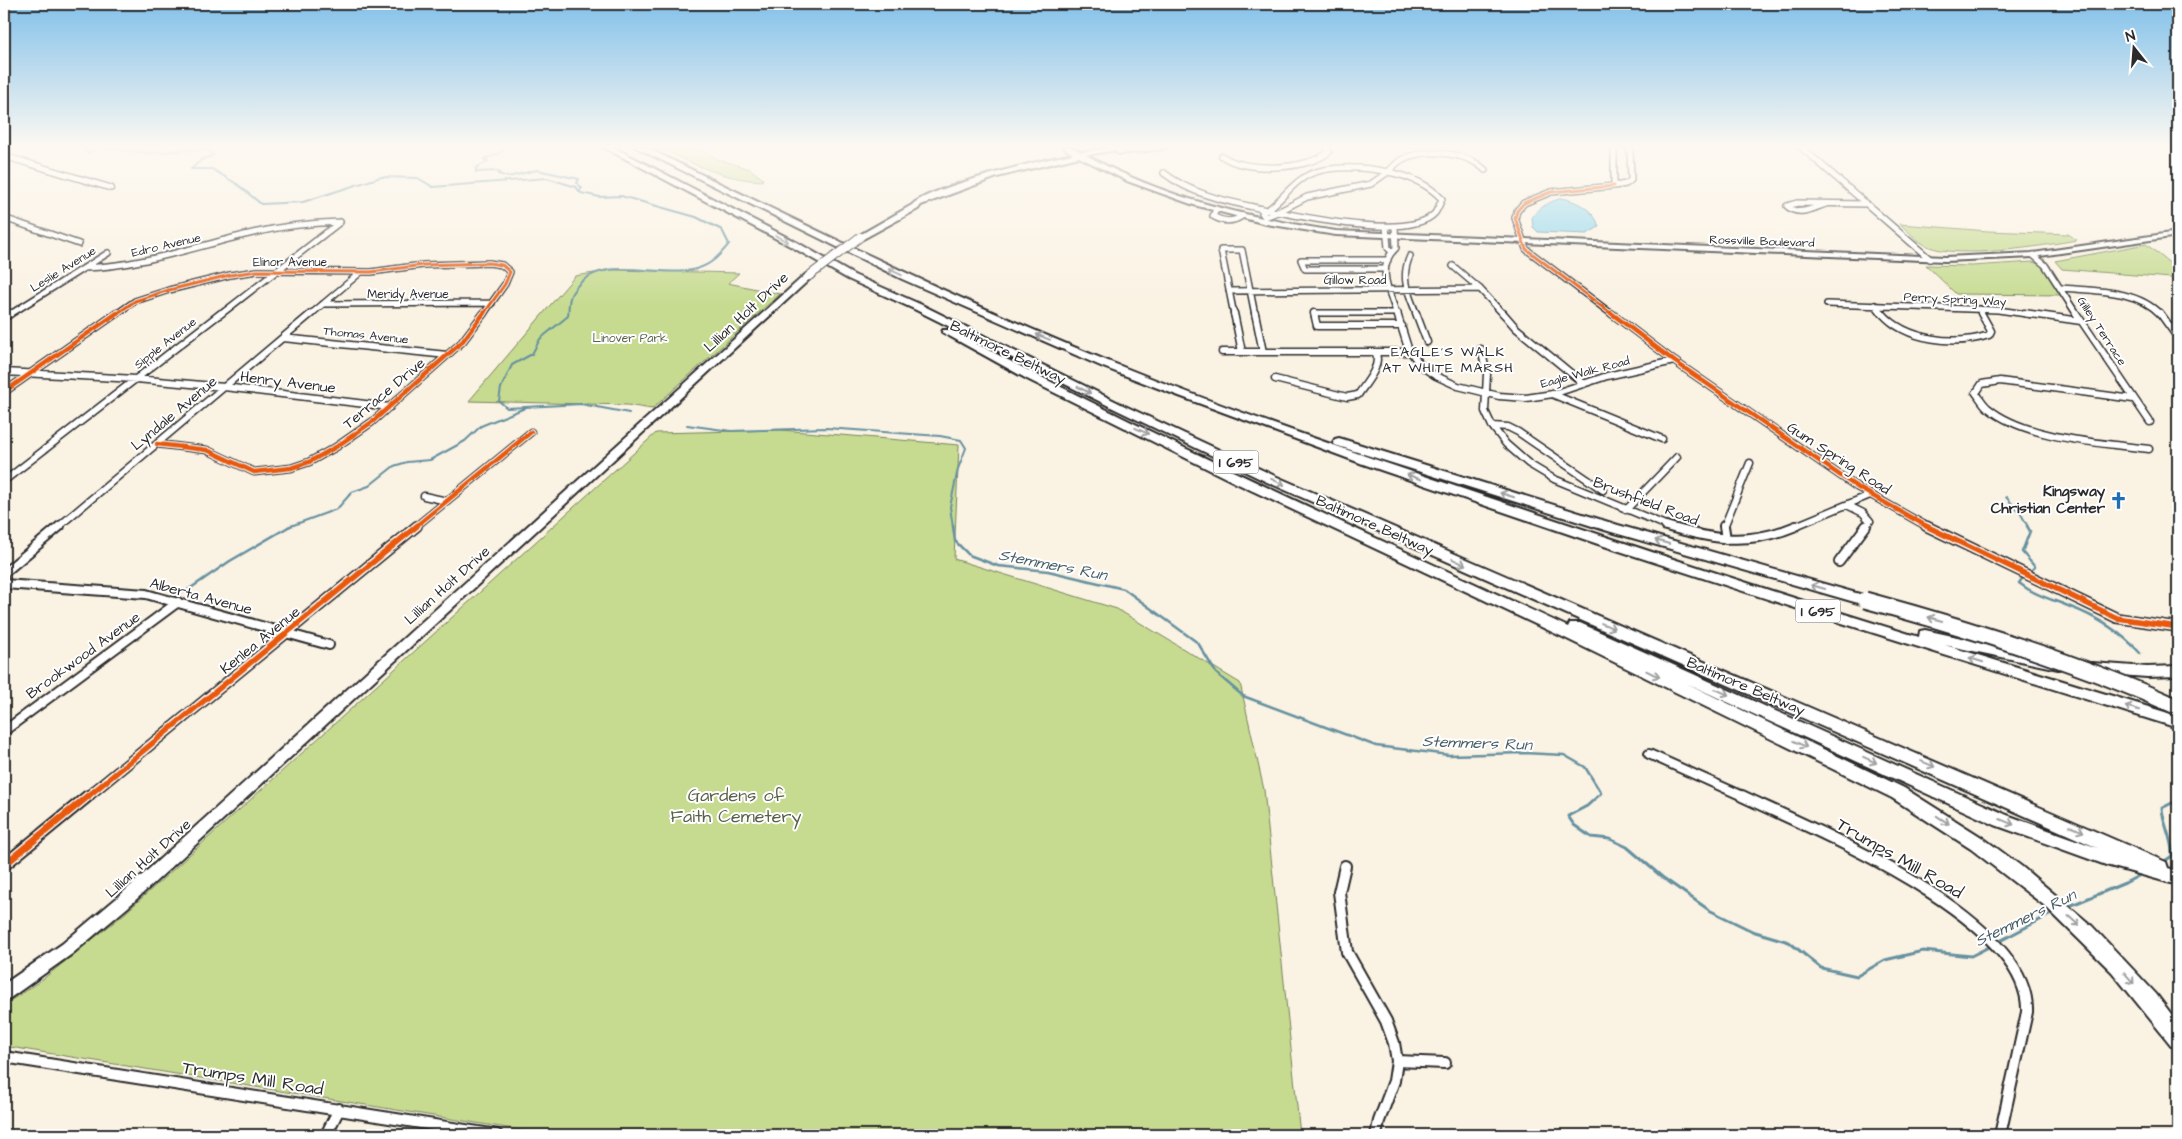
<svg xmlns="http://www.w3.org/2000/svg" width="2182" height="1139" viewBox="0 0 2182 1139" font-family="'Architects Daughter',sans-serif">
	<rect width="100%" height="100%" fill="#faf2e3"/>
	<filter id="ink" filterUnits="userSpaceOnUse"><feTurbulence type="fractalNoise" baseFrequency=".02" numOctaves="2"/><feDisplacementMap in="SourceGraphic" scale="10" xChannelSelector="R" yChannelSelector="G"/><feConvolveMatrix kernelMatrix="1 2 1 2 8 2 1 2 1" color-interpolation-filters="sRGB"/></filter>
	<g filter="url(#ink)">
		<path fill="#c6db90" stroke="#78835e" d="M659 147H696L717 159 750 169 763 179 762 181C724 179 693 165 659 147Z
			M1900 224 1988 231 2068 234 2077 240C2042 246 1958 260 1927 246 1917 241 1908 231 1900 224Z
			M2146 244 2178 270V286L2171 278 2062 269 2055 261Z
			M2033 262 2049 268 2064 295 1956 294 1926 265 1972 266Z
			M613 270 739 273 728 283 780 294 652 409 627 405 469 401 575 276Z
			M781 430 959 445 954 559 1117 609 1240 683 1264 790 1300 1135H550L4 1046V1005L43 979 124 914 656 433Z"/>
		<path fill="#8dd5ee" stroke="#6691a0" d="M1563 198C1579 202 1595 211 1599 227L1587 234 1538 232 1533 227 1532 216C1542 206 1550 201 1563 198Z"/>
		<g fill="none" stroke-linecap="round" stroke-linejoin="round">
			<path stroke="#6691a0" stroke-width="2" d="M85 147 87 153 101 147 146 153 206 149 214 155 201 160 191 169H212L237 184 261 204 303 202 381 177 418 178 433 187 547 178 576 187 581 193 600 197 621 196 696 217 722 230 729 244C719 256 711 265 696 269 657 280 598 250 572 293 568 299 569 309 568 316L540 339 532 354 512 365 501 388 499 401 507 408 581 404 629 413
				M506 147 500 153 484 159 488 161 476 168V172L498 171 500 173 498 174 508 177 537 170 579 179 577 183 582 188 579 191
				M687 425 731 431 826 428 940 436 961 440 966 448 958 469 950 507 953 527
				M2006 497 2021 514 2028 527
				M288 527 337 509 352 492 369 486 394 466 407 462 430 460 465 441 481 426 525 408"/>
			<path stroke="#6691a0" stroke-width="2.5" d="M953 526 955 541 969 555 998 566 1048 571 1124 589 1198 643 1216 673 1243 696 1376 746 1449 755 1524 753 1564 755 1585 767 1601 793 1597 797
				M2027 526 2030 531 2022 552 2035 567 2028 573
				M2024 576 2019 583C2034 595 2051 599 2068 606 2095 616 2121 632 2140 653
				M185 592 230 561 290 526"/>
			<path stroke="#6691a0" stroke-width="3" d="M1598 796 1587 806 1568 816 1574 825 1591 837 1610 839 1627 847 1662 877 1709 910 1752 931 1789 942 1821 968 1857 976 1885 960 1923 951 1971 956 1993 945
				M2162 863 2172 856C2173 839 2163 825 2162 808L2178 800
				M2067 907 2125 883 2144 873
				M1998 942 2055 912"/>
			<defs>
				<path id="minor-far3" d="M1614 147V186L1626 184 1631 180 1630 148 1627 147
					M1801 147 1930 259
					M4 156 111 188
					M1222 156C1245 173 1307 170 1329 152L1327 147
					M1388 172C1393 167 1397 162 1403 159 1426 148 1467 152 1485 170
					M1164 173C1193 196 1232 202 1267 210
					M1826 204C1813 208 1799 217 1787 206L1797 203 1867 204
					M1216 209 1213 216C1223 222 1232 223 1242 216
					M1267 210 1278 212
					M1267 210 1262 213 1265 217 1278 212
					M1267 210C1281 201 1289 187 1303 178 1323 164 1365 167 1388 172
					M1278 212C1309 218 1412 240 1435 213 1438 209 1440 203 1442 199 1427 183 1409 176 1388 172
					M1278 212 1307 197 1371 184 1388 172
					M4 218 79 244
					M1386 226 1388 248 1391 251
					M1395 226 1396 248C1375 267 1390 293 1397 315
					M2033 255 2045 265 2077 315
					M1410 256C1400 278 1408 293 1417 315
					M1453 266 1480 289 1504 315
					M84 268C142 266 197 246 253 233 282 226 310 223 340 222
					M1385 269H1305L1301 260H1388
					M2061 288C2094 291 2137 289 2161 315
					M1229 291 1480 289
					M323 304 492 303
					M1827 304 1998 310 2034 315
					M1875 305 1883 315
					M1979 309 1982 315
					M9 315 108 253
					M115 315 135 301 169 290 230 275 257 271 371 272 423 265 489 263 502 265 510 272 505 284 483 315
					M220 315 340 222
					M310 315 361 272
					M1234 315 1221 250H1242L1255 315
					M1314 315V313H1398
					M1613 315 1526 249 1515 218 1517 211 1524 203 1551 192 1614 186"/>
				<path id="minor-far2" d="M1234 313 1242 352
					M1255 313 1263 352
					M1314 313 1317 326H1402
					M1397 313 1408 348 1421 366 1436 376 1458 386 1499 396 1526 398 1553 394 1607 376 1674 361
					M1416 313 1427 342
					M1503 313 1516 328 1584 384
					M1611 313 1674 361 1857 487 1928 527
					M1882 313C1906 341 1956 346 1989 335L1991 331 1981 313
					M2024 313 2081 321
					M2076 313 2150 422
					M2160 313 2178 338
					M4 318 11 313
					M283 338 447 355
					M1481 349 1487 374 1485 411 1492 426 1506 444 1529 464 1554 479 1670 527
					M1222 352H1410
					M4 372 136 379 224 387 390 407
					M1275 379 1347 397 1358 395C1365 384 1383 365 1375 352
					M4 392 117 313
					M1552 394 1662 439
					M2133 399 2000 381 1982 384 1976 393C1980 398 1983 404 1988 408 2025 439 2102 443 2149 449
					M1492 426 1508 427 1518 432 1603 490
					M157 444 207 450 254 472 291 468 309 462 336 447 372 422 462 342 484 313
					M4 481 221 313
					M424 496 447 501
					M1847 505 1863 513 1870 521 1865 527
					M1626 510 1677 457
					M58 527 312 313
					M415 527 531 432
					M1724 527 1750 463
					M1793 527 1870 495"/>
				<path id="minor-far1" d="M1666 526C1714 540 1748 546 1796 526
					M1724 526 1726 539
					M1926 526 2117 618 2178 627
					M1839 562 1866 526
					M4 573 60 526
					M4 584 146 594 329 645
					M4 731 178 602
					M1649 754 1745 797
					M87 797 417 526"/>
				<path id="minor" d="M1742 796C1814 830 2031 918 2027 1012L2000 1135
					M4 865 88 796
					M1345 866 1339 892 1347 952 1386 1021 1394 1043 1397 1061 1394 1081 1379 1121 1376 1135
					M4 1057 497 1135
					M1397 1061 1445 1063
					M326 1135 339 1109"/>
				<path id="secondary" d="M1063 147H1071L1081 152 1113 147H1130L1124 149 1167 147 1164 149 1119 154 1116 152 1117 150 1086 155C1163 198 1249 218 1336 231L1945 257 2033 253 2178 232V236L2033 257 1945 261 1336 235 1266 224 1194 205 1127 181 1079 157 997 177 921 205 918 209 863 239 856 237 912 205C926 188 1046 159 1073 154Z
					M806 274 813 276 128 907 72 954 10 998 4 1000V984L62 944 118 897Z"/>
				<path id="motorway" d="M603 147H613L798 243 854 275 922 305 1125 406 1275 476 2166 862 2168 868 2178 871V885L2106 865 1995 825 1686 683 1904 788 1983 838 2021 866 2092 926 2156 994 2178 1023V1047L2171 1045 2112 972 2045 906 1971 849 1892 798 1567 639 1238 484 1027 379 942 332 943 330H951C1152 437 1361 531 1568 627L1570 623H1580L2007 815 2098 848 1267 482 1117 410 914 309 848 279 792 247Z
					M635 147H645C800 222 953 299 1113 363 1234 412 1358 454 1481 495 1626 544 1772 592 1919 637L1920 631 1925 630 2063 660 2065 664 2063 668 2058 669 1945 645 2178 716V728L1826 618 1598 544 1363 464 1163 390 1103 367 902 279Z
					M1339 438 1618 525 1870 597 1872 600 1870 603 1865 605 1608 531 1335 445 1333 442 1335 439Z
					M2092 663 2147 667 2178 666V676L2147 677 2092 673 2087 672 2084 668 2087 664Z"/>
			</defs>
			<use href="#minor-far3" stroke="#2b2b2b" stroke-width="8"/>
			<use href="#minor-far2" stroke="#2b2b2b" stroke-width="9"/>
			<use href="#minor-far1" stroke="#2b2b2b" stroke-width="12"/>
			<use href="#minor" stroke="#2b2b2b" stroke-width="14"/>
			<use href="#secondary" stroke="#2b2b2b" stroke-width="4"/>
			<use href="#motorway" stroke="#2b2b2b" stroke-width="4"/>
			<use href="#minor-far3" stroke="#fff" stroke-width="5"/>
			<use href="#minor-far2" stroke="#fff" stroke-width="6"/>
			<use href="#minor-far1" stroke="#fff" stroke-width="8"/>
			<use href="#minor" stroke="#fff" stroke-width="10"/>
			<use href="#secondary" fill="#fff" fill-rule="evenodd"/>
			<use href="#motorway" fill="#fff" fill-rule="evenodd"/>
			<defs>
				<path id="secondary-bridge" d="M809 276 860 237"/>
				<path id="motorway-bridge" d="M1865 600C1972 629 2077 662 2178 707"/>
			</defs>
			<use href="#secondary-bridge" stroke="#2b2b2b" stroke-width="10" stroke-linecap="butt"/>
			<use href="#motorway-bridge" stroke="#2b2b2b" stroke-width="19" stroke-linecap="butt"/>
			<use href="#secondary-bridge" stroke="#fff" stroke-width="8"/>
			<use href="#motorway-bridge" stroke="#fff" stroke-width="15"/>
			<defs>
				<path id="cycleway-far3" d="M115 315 135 301 169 290 230 275 257 271 371 272 423 265 489 263 502 265 510 272 505 284 483 315
					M1613 315 1526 249 1515 218 1517 211 1524 203 1551 192 1614 186"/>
				<path id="cycleway-far2" d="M1611 313 1674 361 1857 487 1928 527
					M4 392 117 313
					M157 444 207 450 254 472 291 468 309 462 336 447 372 422 462 342 484 313
					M415 527 531 432"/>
				<path id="cycleway-far1" d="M1926 526 2117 618 2178 627
					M87 797 417 526"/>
				<path id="cycleway" d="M4 865 88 796"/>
			</defs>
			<use href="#cycleway-far3" stroke="#fff" stroke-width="5"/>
			<use href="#cycleway-far2" stroke="#fff" stroke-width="7"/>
			<use href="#cycleway-far1" stroke="#fff" stroke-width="9"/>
			<use href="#cycleway" stroke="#fff" stroke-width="10"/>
			<use href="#cycleway-far3" stroke="#e8590c" stroke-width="3"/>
			<use href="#cycleway-far2" stroke="#e8590c" stroke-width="4.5"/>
			<use href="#cycleway-far1" stroke="#e8590c" stroke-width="5.5"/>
			<use href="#cycleway" stroke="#e8590c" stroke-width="7"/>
		</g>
		<defs><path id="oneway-shaft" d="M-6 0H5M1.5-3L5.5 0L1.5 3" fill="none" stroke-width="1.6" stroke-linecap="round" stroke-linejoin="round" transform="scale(1.25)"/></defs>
		<g stroke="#a0a0a0">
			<use href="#oneway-shaft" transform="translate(782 239) rotate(28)"/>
			<use href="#oneway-shaft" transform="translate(895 272) rotate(-155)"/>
			<use href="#oneway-shaft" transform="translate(1043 337) rotate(-158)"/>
			<use href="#oneway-shaft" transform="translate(1084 390) rotate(26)"/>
			<use href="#oneway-shaft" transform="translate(1142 431) rotate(25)"/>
			<use href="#oneway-shaft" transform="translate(1414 477) rotate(-161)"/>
			<use href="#oneway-shaft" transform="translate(1278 482) rotate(25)"/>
			<use href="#oneway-shaft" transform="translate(1507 495) rotate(-163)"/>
			<use href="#oneway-shaft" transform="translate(1662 542) rotate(-164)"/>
			<use href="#oneway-shaft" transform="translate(1459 562) rotate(24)"/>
			<use href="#oneway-shaft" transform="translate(1818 587) rotate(-164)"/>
			<use href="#oneway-shaft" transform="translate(1935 619) rotate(-164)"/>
			<use href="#oneway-shaft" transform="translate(1608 626) rotate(23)"/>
			<use href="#oneway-shaft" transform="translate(1976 660) rotate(-163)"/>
			<use href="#oneway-shaft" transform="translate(1653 674) rotate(26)"/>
			<use href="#oneway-shaft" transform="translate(1722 692) rotate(24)"/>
			<use href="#oneway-shaft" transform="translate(2132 708) rotate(-163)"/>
			<use href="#oneway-shaft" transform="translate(1800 744) rotate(25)"/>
			<use href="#oneway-shaft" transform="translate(1870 760) rotate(25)"/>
			<use href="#oneway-shaft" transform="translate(1928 764) rotate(23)"/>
			<use href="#oneway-shaft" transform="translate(1943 820) rotate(33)"/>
			<use href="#oneway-shaft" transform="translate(2007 822) rotate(22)"/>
			<use href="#oneway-shaft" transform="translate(2077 829) rotate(23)"/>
			<use href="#oneway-shaft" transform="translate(2074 921) rotate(42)"/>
			<use href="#oneway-shaft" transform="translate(2129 978) rotate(49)"/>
		</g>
	</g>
	<linearGradient id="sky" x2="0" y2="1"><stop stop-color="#83c1ea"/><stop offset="0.48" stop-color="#fdf9f2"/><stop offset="1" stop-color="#fdf9f2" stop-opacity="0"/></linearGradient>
	<rect width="2182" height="306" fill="url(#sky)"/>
	<defs>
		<symbol id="church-bare" viewBox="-9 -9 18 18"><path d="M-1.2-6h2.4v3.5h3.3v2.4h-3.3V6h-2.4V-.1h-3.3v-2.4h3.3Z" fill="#1f6fb2" stroke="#fff" stroke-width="2.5" paint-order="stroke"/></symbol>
	</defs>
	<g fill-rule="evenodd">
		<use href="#church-bare" x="2106" y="488" width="25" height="25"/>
	</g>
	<g text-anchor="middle" stroke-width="4" stroke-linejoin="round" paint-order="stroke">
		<g font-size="12" fill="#2b2b2b" stroke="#fff">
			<text transform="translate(1762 241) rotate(2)" y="4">Rossville Boulevard</text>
			<text transform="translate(166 245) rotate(-13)" y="4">Edro Avenue</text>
			<text x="290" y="266">Elinor Avenue</text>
			<text transform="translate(63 269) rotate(-32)" y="4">Leslie Avenue</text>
			<text x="1355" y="284">Gillow Road</text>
			<text x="408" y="298">Meridy Avenue</text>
			<text transform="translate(1955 299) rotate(3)" y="4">Perry Spring Way</text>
			<text transform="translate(2102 331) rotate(57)" y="4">Gilley Terrace</text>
			<text transform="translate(366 335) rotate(6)" y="4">Thomas Avenue</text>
			<text transform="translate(165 343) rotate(-38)" y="4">Sipple Avenue</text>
			<text transform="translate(1585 372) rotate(-15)" y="4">Eagle Walk Road</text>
		</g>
		<g font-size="12" fill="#5a6049" stroke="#fff">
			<text x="630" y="342">Linover Park</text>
		</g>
		<g font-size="14" letter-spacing="1" fill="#2b2b2b" stroke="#fff">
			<text x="1448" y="356">EAGLE'S WALK<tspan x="1448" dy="16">AT WHITE MARSH</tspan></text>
		</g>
		<g fill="#fff" stroke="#6b6b6b" stroke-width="1">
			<rect x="1213.5" y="450.5" width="45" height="23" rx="4"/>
			<rect x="1795.5" y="599.5" width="45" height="23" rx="4"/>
		</g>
		<g font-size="14" font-weight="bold" fill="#2b2b2b">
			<text x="1236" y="467">I 695</text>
			<text x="1818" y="616">I 695</text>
		</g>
		<g font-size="15" fill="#2b2b2b" stroke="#fff">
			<text transform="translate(746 312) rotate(-43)" y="5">Lillian Holt Drive</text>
			<text transform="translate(1008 352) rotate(26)" y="5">Baltimore Beltway</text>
			<text transform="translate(288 382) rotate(7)" y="5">Henry Avenue</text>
			<text transform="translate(384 393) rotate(-40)" y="5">Terrace Drive</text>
			<text transform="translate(174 413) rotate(-40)" y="5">Lyndale Avenue</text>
			<text transform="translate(1839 458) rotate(33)" y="5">Gum Spring Road</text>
			<text transform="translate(1646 501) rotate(21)" y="5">Brushfield Road</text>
			<text transform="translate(1375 525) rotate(24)" y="5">Baltimore Beltway</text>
			<text transform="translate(447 585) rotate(-42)" y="5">Lillian Holt Drive</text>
			<text transform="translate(201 596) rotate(15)" y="5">Alberta Avenue</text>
			<text transform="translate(260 640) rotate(-39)" y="5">Kenlea Avenue</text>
			<text transform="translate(83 655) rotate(-36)" y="5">Brookwood Avenue</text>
			<text transform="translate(1746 686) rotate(23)" y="5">Baltimore Beltway</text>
			<text transform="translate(148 858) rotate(-42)" y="5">Lillian Holt Drive</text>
		</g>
		<g font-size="15" font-weight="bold" fill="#2b2b2b" stroke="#fff" text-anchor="end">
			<text x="2105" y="496">Kingsway<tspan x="2105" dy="17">Christian Center</tspan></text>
		</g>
		<g font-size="16" font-style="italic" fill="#485e66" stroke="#fff">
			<text transform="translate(1053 564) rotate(11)" y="6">Stemmers Run</text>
			<text transform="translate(1477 742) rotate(2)" y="6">Stemmers Run</text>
			<text transform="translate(2025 917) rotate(-26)" y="6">Stemmers Run</text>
		</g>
		<g font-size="18" fill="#5a6049" stroke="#fff">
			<text x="736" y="801">Gardens of<tspan x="736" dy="21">Faith Cemetery</tspan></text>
		</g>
		<g font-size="18" fill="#2b2b2b" stroke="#fff">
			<text transform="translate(1900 858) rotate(30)" y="6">Trumps Mill Road</text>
			<text transform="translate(253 1078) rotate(9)" y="6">Trumps Mill Road</text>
		</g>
	</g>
	<rect width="2182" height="1139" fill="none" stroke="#fff" stroke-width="20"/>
	<rect x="10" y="10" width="2162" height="1119" fill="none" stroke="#2b2b2b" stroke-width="2" filter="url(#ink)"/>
	<g transform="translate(2134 48) rotate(343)" stroke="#ffffff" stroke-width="4" paint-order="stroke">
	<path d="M0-4L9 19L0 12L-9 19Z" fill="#2b2b2b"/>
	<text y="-8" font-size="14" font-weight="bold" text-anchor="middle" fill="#2b2b2b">N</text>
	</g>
</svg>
